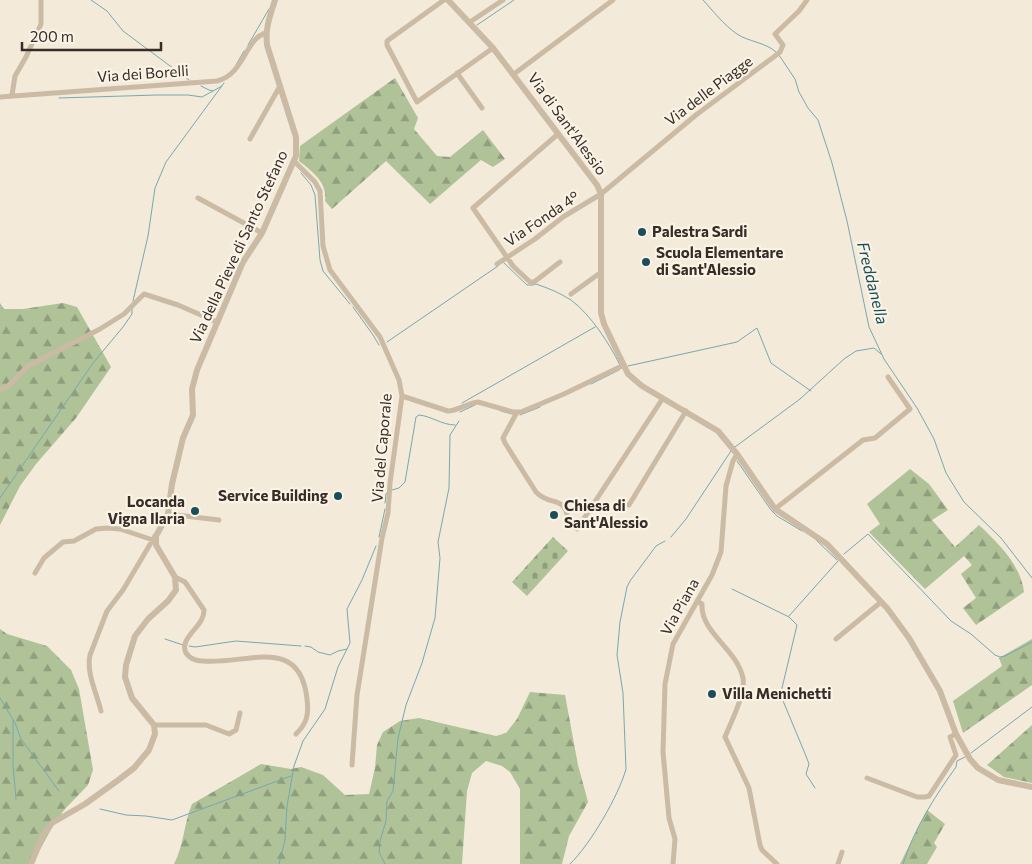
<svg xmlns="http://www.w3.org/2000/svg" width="1032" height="864" viewBox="0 0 1032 864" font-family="Commissioner,sans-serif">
	<defs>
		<pattern id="forest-firs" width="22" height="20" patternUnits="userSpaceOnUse" patternTransform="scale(1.25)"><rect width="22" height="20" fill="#afc298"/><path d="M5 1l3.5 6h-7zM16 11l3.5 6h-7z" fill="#8f9e7c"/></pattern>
		<pattern id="cemetery-stones" width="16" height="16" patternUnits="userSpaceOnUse" patternTransform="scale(1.25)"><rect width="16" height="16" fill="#afc298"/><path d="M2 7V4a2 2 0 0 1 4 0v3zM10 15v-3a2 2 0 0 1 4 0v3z" fill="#8f9e7c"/></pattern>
	</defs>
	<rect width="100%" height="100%" fill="#f3ead9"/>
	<path fill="url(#forest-firs)" d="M395 78 418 118 414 129 437 156 450 157 483 130 505 159 493 167 481 160 430 204 386 161 332 209 325 201C328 183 312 171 299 161L300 146Z
		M0 303 4 309H23L63 303 77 307 111 367 76 418 36 464 20 486 0 525Z
		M910 469 929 484 948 510 932 520 955 547 979 525C998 543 1021 565 1024 592L976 625 963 608 976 598 961 574 972 565 964 556 925 589 869 532 880 524 867 504Z
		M0 629 7 634 47 646 71 670 79 689 93 770 88 785 64 810 53 826 32 864H0Z
		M1032 639V685L963 733 953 701 1002 666 999 658Z
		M530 692 565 695 578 765 588 802 569 836 562 864H520V789L510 772 502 766 486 761 472 773 467 791 462 864H174C184 845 184 823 192 804L261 764 291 769 301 767 323 775 345 795 369 794 375 768 377 745 383 732 400 721 419 718 496 736 506 733 517 719Z
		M1032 725V783L1004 777 987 765Z
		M927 810 945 824 934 843 937 847 927 864H900Z"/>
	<path fill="url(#cemetery-stones)" d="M553 537 568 551 527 596 512 582Z"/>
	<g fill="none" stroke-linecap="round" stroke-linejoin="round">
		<path stroke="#77a8b1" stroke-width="1" d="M91 0 107 11 123 31 189 80
			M703 0C714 12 724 25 737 34 749 42 765 42 776 52
			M477 25 514 0
			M248 45 269 9
			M779 55 795 79 799 92 808 108 818 120 832 163 847 221 869 327 884 359 917 408 934 439 946 473 964 502 1001 538 1032 578
			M236 65 244 51
			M201 86 209 90 213 91
			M59 98 157 95H188L202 97 222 86
			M301 173 311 185 315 195 320 260 323 271 350 304
			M503 262 527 285H533L536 284C548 288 560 293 571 300 591 315 609 343 620 365
			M133 301 148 236 155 188 166 162 224 83
			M353 307 373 335 379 345
			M387 342 498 266
			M628 366 737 342 757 328 771 363 811 391
			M591 384 619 370
			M462 403 595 327
			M501 411 512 414
			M460 412 475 405
			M520 415 540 407
			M735 447 800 399 844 359 856 351 874 348 881 354
			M737 461 771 510 777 516 802 531
			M392 490 399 488 405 482 416 417 419 415C431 416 442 425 455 425
			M0 498 93 363 123 327 132 314V309
			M385 503 386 494 388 492
			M379 537 385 509
			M671 537 686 519 731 451
			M816 540 837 560
			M844 554 868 534 951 621 971 634 995 655 1000 657 1005 656 1032 642
			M732 589 789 617 797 625 782 688 781 696 806 756 809 764 806 774 815 788
			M789 616 838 561
			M165 639 183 645
			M189 646 195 647 236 641 301 646
			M305 646 311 647 318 652 330 655 338 651 347 649
			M0 698 15 723 21 739 59 791
			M13 721V765L16 799
			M971 753 1032 707
			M100 809 126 815 146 816 172 820 291 776
			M279 864 285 840 287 806 294 766 303 741 325 709 338 667 350 643 347 609 362 580 376 546
			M385 864 379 852 380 841 386 821 387 801 393 791 398 738 406 705 422 663 435 618 440 558 438 542 449 488 450 435 459 421
			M570 864C590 845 619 795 626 769L623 693 617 655 620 622 627 587 630 581 656 546 665 541
			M903 864C914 829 935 796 956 767L957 761 965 757"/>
		<path stroke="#cbbba4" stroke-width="5" d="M444 0 387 41V45L417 102 493 48
			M470 22 503 0
			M457 73 482 108
			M514 74 613 0
			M12 95 15 76 26 57 41 24V0
			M0 97 217 81C245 74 245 38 266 33
			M558 134 473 208 513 266 530 282H534L560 262
			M250 139 280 86
			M295 162 315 182 320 191 323 246 330 270 380 337 399 380 402 396 390 483 388 513 382 538 357 695 352 765
			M198 198 262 233
			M497 264 535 239 563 217 601 194 696 115 775 56 780 52 783 45 775 34 799 11 807 0
			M571 294 600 273
			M0 389 7 387 28 366 100 329 124 314 144 294 178 305 217 322
			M402 396 448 411C458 411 467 403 478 402L513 412H521L564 394 624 365
			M517 412 503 438 505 443 536 492C551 508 565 492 569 524L577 529 663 398
			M629 505 686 411
			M775 509 863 440 875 438 910 409 888 377
			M168 514 219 520
			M35 573 44 558 63 542 74 541 96 529 107 528 120 529 153 540
			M175 577 185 582 204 610C205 626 178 638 186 653 190 659 196 661 203 661 246 665 300 634 307 699 309 715 307 723 296 734
			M697 601 702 604C700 632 737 649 743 678 746 693 731 722 725 737L749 788 760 845 762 850 777 864
			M836 639 881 602
			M101 711C97 694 86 673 90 655L107 611 123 590 155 536
			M154 725H206L229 734 236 730 240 713
			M867 778 917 797H925L929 796 956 755 950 737 956 734
			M673 864 675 839 669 818 663 752 665 684 673 644 712 575 721 552 726 486 733 461 737 454
			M838 864 842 852"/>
		<path stroke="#cbbba4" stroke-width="6" d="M448 0 493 48 597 185 601 194V313L604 324 628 374 642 386 718 431 737 454 775 509 827 544 887 608 909 638 940 691 956 734 970 759 978 768 998 780 1032 787
			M31 864 43 835 52 823 85 804 117 781 134 768 149 750 155 734 154 725 132 698 125 677 126 665 135 636 148 619 168 601 176 590 175 577 156 545V536L168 514 172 484 183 438 193 415 192 389 197 370 243 262 262 233 296 156V137L267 45C265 28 270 16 275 0"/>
	</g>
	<g fill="#1a4e5a" stroke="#faf3e6" stroke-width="2">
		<circle cx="642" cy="232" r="5"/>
		<circle cx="646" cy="262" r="5"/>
		<circle cx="338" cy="496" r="5"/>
		<circle cx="195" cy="511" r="5"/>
		<circle cx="554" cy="515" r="5"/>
		<circle cx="712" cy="694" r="5"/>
	</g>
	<g text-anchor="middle" stroke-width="4.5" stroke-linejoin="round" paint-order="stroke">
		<g font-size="15" fill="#362d26" stroke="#faf3e6">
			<text transform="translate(143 74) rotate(-4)" y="5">Via dei Borelli</text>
			<text transform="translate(709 91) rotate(-37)" y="5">Via delle Piagge</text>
			<text transform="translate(567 124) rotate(54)" y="5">Via di Sant'Alessio</text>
			<text transform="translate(542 219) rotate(-34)" y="5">Via Fonda 4°</text>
			<text transform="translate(239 247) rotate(-65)" y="5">Via della Pieve di Santo Stefano</text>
			<text transform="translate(382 448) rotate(-85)" y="5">Via del Caporale</text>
			<text transform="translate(680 607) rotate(-61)" y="5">Via Piana</text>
		</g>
		<g font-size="15" font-weight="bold" fill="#362d26" stroke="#faf3e6" text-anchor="start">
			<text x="652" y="237">Palestra Sardi</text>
			<text x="656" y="258">Scuola Elementare<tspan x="656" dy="17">di Sant'Alessio</tspan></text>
			<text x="328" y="501" text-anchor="end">Service Building</text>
			<text x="185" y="507" text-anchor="end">Locanda<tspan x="185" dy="17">Vigna Ilaria</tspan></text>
			<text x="564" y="511">Chiesa di<tspan x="564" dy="17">Sant'Alessio</tspan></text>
			<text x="722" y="699">Villa Menichetti</text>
		</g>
		<g font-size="16" font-style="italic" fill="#1a4e5a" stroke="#faf3e6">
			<text transform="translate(873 283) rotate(76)" y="6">Freddanella</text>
		</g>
	</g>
	<path d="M22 42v8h139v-8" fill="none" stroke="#362d26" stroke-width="2.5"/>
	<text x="30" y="42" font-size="15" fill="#362d26" stroke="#faf3e6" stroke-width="4" paint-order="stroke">200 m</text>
</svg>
